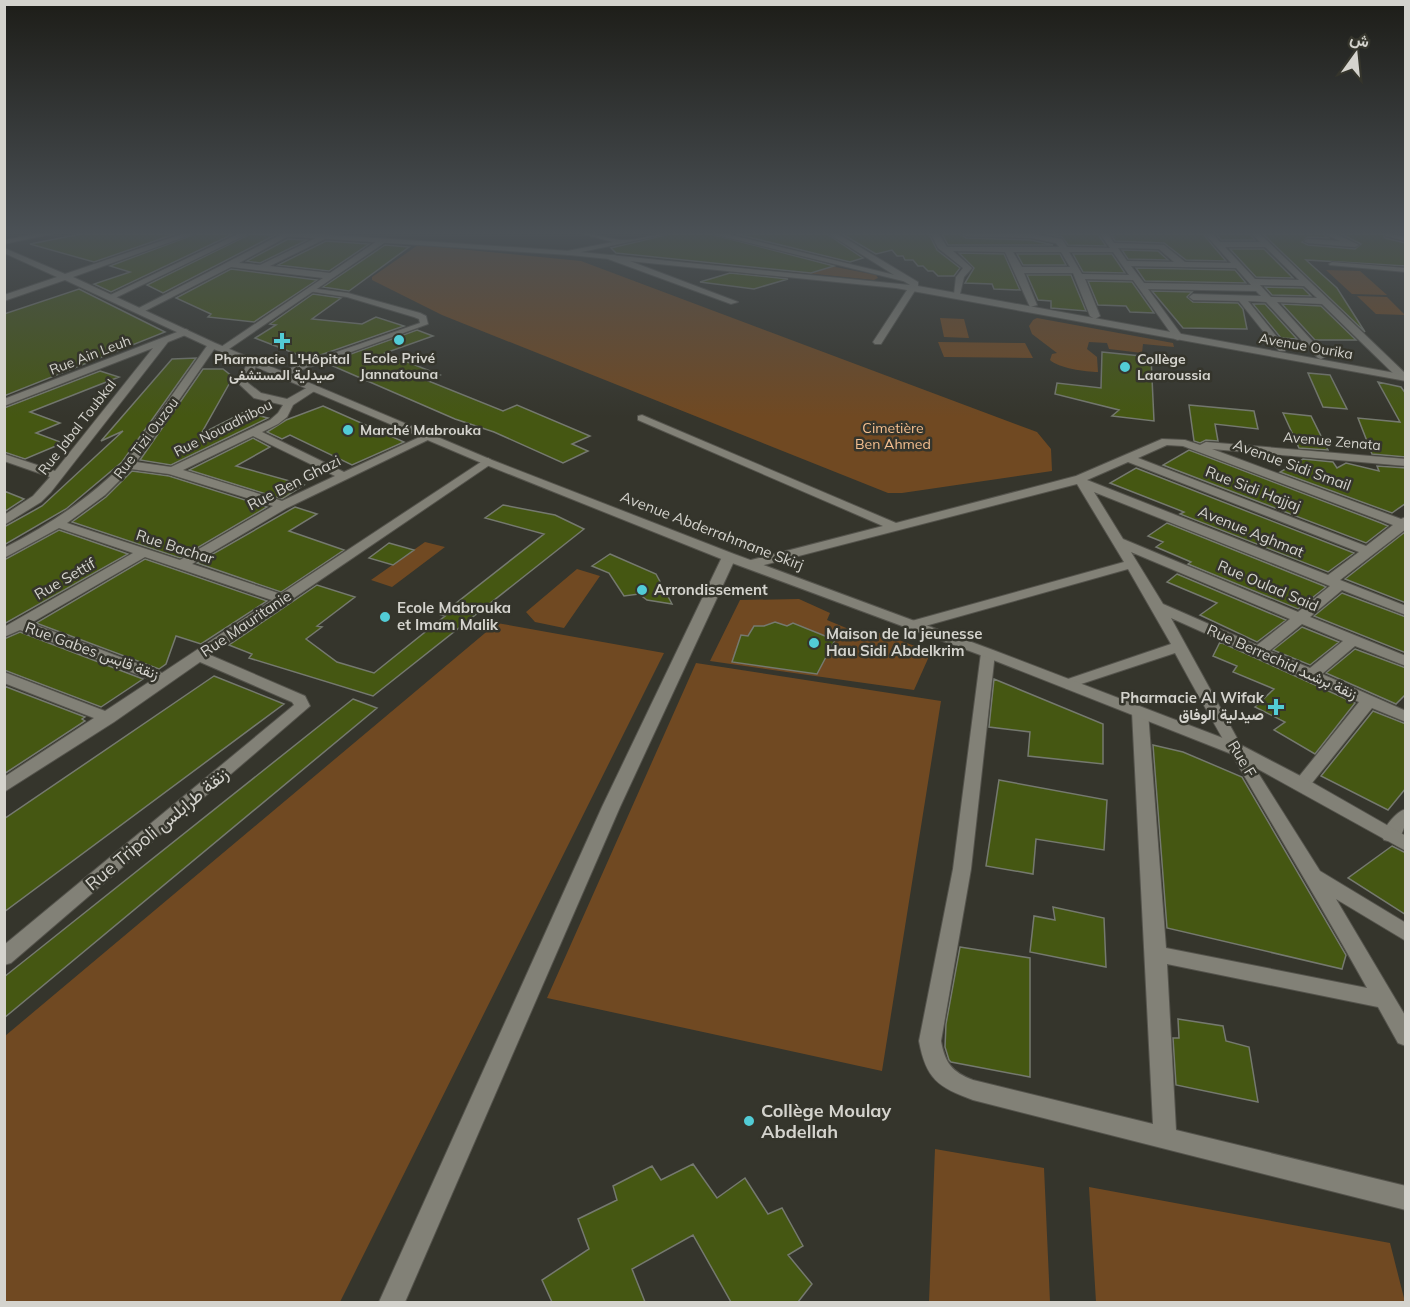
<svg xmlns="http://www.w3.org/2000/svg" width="1410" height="1307" viewBox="0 0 1410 1307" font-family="Mulish,Vazirmatn,sans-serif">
	<rect width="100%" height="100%" fill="#35352c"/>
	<path fill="#704922" d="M418 245 581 261 1037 432 1051 449 1052 471 902 493H888L442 315 372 280V277Z
		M810 262 876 275 878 278 874 280 796 272Z
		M1326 270 1360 271 1387 295 1352 294Z
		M1357 296 1387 297 1405 315 1376 314Z
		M940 318 964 319 969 338 944 337Z
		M1037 318 1173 343 1174 347 1143 344 1142 353 1109 349 1107 343 1089 342 1087 349 1097 357 1098 372C1086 372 1058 368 1050 360L1052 354 1057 353 1032 334 1029 326 1033 320Z
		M938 342 1025 343 1033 358 944 357Z
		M425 542 445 547 392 587 371 580Z
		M577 569 600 576 564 628 535 622 526 612Z
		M799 599 830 613 827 620 863 635 880 633 931 652 914 690 710 661 740 600Z
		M497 623 664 653 340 1302H5V1036Z
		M696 663 941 701 882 1071 547 998Z
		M935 1149 1044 1168 1050 1302H929Z
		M1089 1187 1390 1243 1405 1302H1096Z"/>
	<path fill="#455712" stroke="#75796f" stroke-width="1.5" d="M81 234H175L94 262 30 244Z
		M195 234H233L111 292 94 284 130 272 110 266Z
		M250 234 275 235 163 293 147 285Z
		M669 234H711L834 266 811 273 616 253 611 248Z
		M736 234H827L863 258 850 262Z
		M842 234H929L937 250 960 268 954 276H938L933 271H928L923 266H918L913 260H905L903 256H897L892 250 876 254Z
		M942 234H960L966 238 1031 240 1053 245H948Z
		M1046 234H1098L1106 246 1068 245 1062 237Z
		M1111 234H1203L1226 261 1186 260 1164 243 1115 241Z
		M1216 234H1250L1255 240H1221Z
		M1263 234H1323L1328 238 1308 237 1302 242 1308 245 1355 249 1361 244 1341 234H1383L1385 238 1406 243V266L1306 260 1337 288 1365 332Z
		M288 239 307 240 260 263 247 261Z
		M326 241 369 244 329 271 278 265Z
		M385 245 409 247 349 291 323 287Z
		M1230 249H1264L1293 278 1256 277Z
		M1122 250 1158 251 1168 260 1128 259Z
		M959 253 1004 254 1020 290 994 289 992 284 965 283 974 268Z
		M1017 254H1060L1066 265H1023Z
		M1073 254H1112L1125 273 1083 272Z
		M1136 268 1235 270 1246 283 1145 281Z
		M231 269 317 280 254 322 208 317 211 314 176 298Z
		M730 273 788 279 754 289 700 282Z
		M1027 275H1071L1086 311 1051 308V301L1038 300Z
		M1088 281 1132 282 1154 313 1130 312 1126 306 1098 305Z
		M1265 287 1303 288 1311 296 1272 295Z
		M79 289 165 332 4 396V314Z
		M1152 291 1192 292 1187 297 1193 302 1238 303 1243 309 1247 329 1183 328Z
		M313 294 341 298 312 319 362 324 376 317 404 326 309 359 255 338 276 325 270 324Z
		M1253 304H1265L1297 339 1281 338Z
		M1282 304 1321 306 1356 340H1315Z
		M417 330 433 336 385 353 440 375 426 380 503 411 517 405 590 436 572 444 588 451 563 463 494 432 455 419 326 363Z
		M1102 352 1151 357 1154 421 1112 416 1119 410 1055 394 1057 383 1101 388Z
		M196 358 122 462 66 509 4 545V527L42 506 123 431 101 441 172 359Z
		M203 369H223L233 377 201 434 244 412 268 418 171 465 140 460Z
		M100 371 119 377 30 412 60 423 36 433 63 443 25 459 4 452V408Z
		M1308 373 1330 375 1347 409 1323 407Z
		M1378 382 1401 387 1406 394V457L1372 454 1358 418 1400 422Z
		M1189 405 1254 411 1258 429 1215 424 1218 441 1206 440 1200 443 1194 441Z
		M323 406 404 442 352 465 290 435 282 439 267 432 286 420Z
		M1283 413 1311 416 1328 450 1299 448Z
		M253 438 270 447 236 466 304 485 282 499 189 470Z
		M1189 450 1381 523 1388 526 1366 543 1163 465Z
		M1303 459 1333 462 1337 468 1346 463 1379 471 1377 466 1406 468V503L1392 513 1280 472Z
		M1136 468 1354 553 1328 572 1180 514 1184 512 1110 483Z
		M132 471 169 476 267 507 180 558 72 522 106 497Z
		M4 491 24 499 4 512Z
		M503 505 555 515 584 529 373 696 249 658 252 654 229 645 317 585 355 597 317 626 322 627 306 639 337 662 374 673 445 616 441 615 544 534 485 518Z
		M295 507 317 514 289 531 344 550 281 592 197 563Z
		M1167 523 1324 586 1326 587 1298 609 1188 564 1191 562 1156 547 1163 542 1148 536Z
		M59 530 128 554 4 624V560Z
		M1405 532 1406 603 1345 579Z
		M389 543 414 550 393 565 369 558Z
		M610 554 656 574 672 604 647 600 639 594 624 596 609 573 592 566Z
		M145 559 267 601 201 644 176 636 166 664 159 669 36 623Z
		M1177 574 1286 620 1257 642 1200 615 1217 603 1167 582Z
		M1342 593 1406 617V653L1314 616Z
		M775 622 787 626 793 623 835 640 817 674 732 662 741 635 748 636 754 626H764Z
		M1302 627 1339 642 1310 665 1273 650Z
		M20 632 143 679 101 707 4 670V639Z
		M1220 642 1355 703 1315 754 1274 730 1285 722 1255 707 1274 689 1233 672 1237 666 1213 656Z
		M1355 649 1406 668V694L1396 704 1326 673Z
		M214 676 284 704 4 912V819Z
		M994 679 1103 724V764L1028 756 1030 732 989 727Z
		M4 686 85 717 82 719 85 721 4 774Z
		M353 699 377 708 4 1018V977Z
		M1373 711 1406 724V788L1388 810 1321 776Z
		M1153 745 1183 752 1242 777 1346 955 1342 969 1167 928Z
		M999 780 1107 800 1104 850 1036 839 1033 874 986 866Z
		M1392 846 1406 853V915L1348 878Z
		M1053 907 1104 918 1106 967 1030 952 1034 916 1055 920Z
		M960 947 1030 958V1077L951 1062 949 1060 945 1047 946 1024Z
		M1178 1019 1223 1026 1226 1041 1249 1047 1258 1102 1176 1085 1173 1038H1179Z
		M693 1164 717 1198 745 1178 768 1214 782 1208 803 1246 788 1255 812 1284 798 1302H731L693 1235 632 1269 645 1302H552L542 1280 589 1249 578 1219 617 1200 613 1186 652 1166 661 1180Z"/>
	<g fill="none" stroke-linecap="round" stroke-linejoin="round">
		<defs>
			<path id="service" d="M1332 262 1406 268V272L1330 265 1329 264Z
				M310 288 348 293 420 313 426 316 428 324 285 376H279V372L420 323 419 319 414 317 347 297 308 291 307 290Z"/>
			<path id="minor" d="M238 234H248L113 299 106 297Z
				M282 234H292L239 263 260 265 322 235H325V239L270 266 330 273 380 239 387 241 226 351 218 349 323 278 231 267 143 312 135 310Z
				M583 234C597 234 609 239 622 240 636 241 652 234 667 234L567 255V251L613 242Z
				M713 234H727L911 279 907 282Z
				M931 234H939L947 247H1059L1056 243 1031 238 966 236 962 234H1033L1062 239 1067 247 1110 248 1100 234H1108L1114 243 1164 245 1185 262 1231 263 1205 234H1213L1220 242H1260L1252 234H1260L1406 374V379H1399L1322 304 1277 302 1324 354 1326 356 1321 359 1318 358 1266 302 1248 301 1285 347V351H1279L1239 301 1193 300 1189 297 1193 294 1261 296 1256 291 1148 289 1183 337 1178 340 1175 339 1133 280 1085 279 1100 316 1095 319 1090 316 1073 273H1024L1037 305 1030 307 1005 252 953 251 972 268 964 277 960 294H954L956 277 963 268 938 248ZM1225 247H1265L1299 280 1255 279ZM1118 248 1159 249 1174 262 1127 261ZM1013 252H1061L1070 267H1022ZM1069 252H1113L1129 275 1082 274ZM1131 266 1236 268 1251 285 1144 283ZM1260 285 1304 286 1317 298 1271 297Z
				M1325 234H1336L1359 245 1355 247 1308 243 1304 241 1308 239 1340 241Z
				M1385 234 1406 236V241L1386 236Z
				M608 255H614L738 302 731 304 608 259Z
				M909 287 916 289 881 344H875L873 342Z
				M185 329 188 330V334L168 342 51 492 41 502 4 525V515L33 496 50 477 4 461V454L55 471 153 348 4 406V399Z
				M209 343 217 345 136 462 171 467 270 420 278 413 283 405 254 398 238 383 248 362 253 359 258 362 248 383 261 393 287 399 310 386 319 388 293 405 287 417 278 424 262 432 344 472 424 435H432L434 437 287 508 192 564 281 594 484 460 488 458 494 462 210 655 305 696 310 706 11 963 4 965V945L294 705 292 702 200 662 114 722 4 792V777L94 718 4 683V672L105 711 152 680 20 630 4 637V627L133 553 59 528 4 558V548C49 525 89 499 124 463ZM253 436 335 476 282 501 183 470ZM131 469 169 474 273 506 180 560 67 523 105 495ZM145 557 272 600 162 673 31 623Z
				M642 415 896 523 1076 476 1162 439 1185 440 1200 445 1206 442 1406 459V466L1212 449 1401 519 1406 517V529L1340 580 1406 606V615L1342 590 1310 617 1406 656V666L1355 646 1322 674 1406 711V722L1372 708 1308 788H1296L1293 784 1359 702 1171 618 1243 749 1320 871 1406 923V941L1336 899 1406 1017V1046L1398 1043 1378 1007 1167 964 1176 1130 1406 1186V1210L973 1100C938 1087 926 1079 919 1041L953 869 981 653 988 649 995 653 971 869 941 1041C945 1063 952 1072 973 1080L1153 1124 1132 712 1140 707 1148 712 1166 948 1367 988C1304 875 1236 766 1175 653L1072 687 1067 689 1059 684 1062 681 1171 644 1128 569 918 628H908L906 625 908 622 1124 562 1077 484 752 568 747 567 745 564 747 561 883 526 638 420V416ZM1167 445 1183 446 1393 525 1366 546 1138 458ZM1128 462 1359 552 1328 575 1087 480ZM1094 492 1325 584 1330 586 1298 612 1123 539ZM1131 552 1290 619 1257 645 1163 604ZM1302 624 1343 641 1310 668 1269 651Z
				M729 553 736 557 620 807 405 1302H379L602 807 722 557Z
				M1406 809C1406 823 1404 846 1384 840L1381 835C1386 826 1395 812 1406 809Z"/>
			<path id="tertiary" d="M35 234H52L4 244V240Z
				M182 234H193L73 277 215 343 492 460 734 554 993 650 1241 745 1308 780 1406 836V851L1229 753 983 656 724 560 484 464 209 347 65 280 4 301V295L57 277 4 253V248L65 274Z
				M278 234H317L570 251 910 285 829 234H838L918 282V286L1406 375V381L896 288 570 255 282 236Z"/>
		</defs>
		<use href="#service" stroke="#54534c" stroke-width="2"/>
		<use href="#minor" stroke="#54534c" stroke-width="2"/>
		<use href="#tertiary" stroke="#54534c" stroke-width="2"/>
		<use href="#service" fill="#828177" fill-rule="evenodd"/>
		<use href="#minor" fill="#828177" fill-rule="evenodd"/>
		<use href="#tertiary" fill="#828177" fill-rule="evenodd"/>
	</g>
	<linearGradient id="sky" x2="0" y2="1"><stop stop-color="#1d1d18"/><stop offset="0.56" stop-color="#4b5156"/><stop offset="1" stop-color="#4b5156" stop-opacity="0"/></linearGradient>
	<rect width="1410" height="417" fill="url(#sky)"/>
	<g fill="#52ccd6" stroke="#35352c" stroke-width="2">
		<circle cx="399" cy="340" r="6"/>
		<path d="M279 332h6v6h6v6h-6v6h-6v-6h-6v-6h6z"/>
		<circle cx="1125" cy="367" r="6"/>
		<circle cx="348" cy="430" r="6"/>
		<circle cx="642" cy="590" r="6"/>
		<circle cx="385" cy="617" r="6"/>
		<circle cx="814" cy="643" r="6"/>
		<path d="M1273 698h6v6h6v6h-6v6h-6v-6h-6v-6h6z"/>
		<circle cx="749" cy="1121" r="6"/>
	</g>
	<g text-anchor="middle" stroke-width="5" stroke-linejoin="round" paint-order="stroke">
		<g font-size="14" fill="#d4d3cd" stroke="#35352c">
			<text transform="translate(1306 346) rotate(10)" y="5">Avenue Ourika</text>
			<text transform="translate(90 355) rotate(-21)" y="5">Rue Ain Leuh</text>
			<text transform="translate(77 427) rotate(-52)" y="5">Rue Jabal Toubkal</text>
			<text transform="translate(223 428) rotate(-27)" y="5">Rue Nouadhibou</text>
			<text transform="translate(146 438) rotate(-53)" y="5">Rue Tizi Ouzou</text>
			<text transform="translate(1332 441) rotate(5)" y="5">Avenue Zenata</text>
		</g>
		<g font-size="14" font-weight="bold" fill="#d4d3cd" stroke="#35352c">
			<text x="399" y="363">Ecole Privé<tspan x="399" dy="16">Jannatouna</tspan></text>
			<text x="282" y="364">Pharmacie L'Hôpital<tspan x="282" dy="16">صيدلية المستشفى</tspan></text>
			<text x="1137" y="364" text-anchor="start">Collège<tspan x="1137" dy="16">Laaroussia</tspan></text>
			<text x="360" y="435" text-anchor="start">Marché Mabrouka</text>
		</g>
		<g font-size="14" fill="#f6c090" stroke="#35352c">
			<text x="893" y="433">Cimetière<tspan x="893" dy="16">Ben Ahmed</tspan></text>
		</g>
		<g font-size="15" fill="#d4d3cd" stroke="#35352c">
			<text transform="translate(1292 465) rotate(20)" y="5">Avenue Sidi Smail</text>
			<text transform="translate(294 483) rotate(-27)" y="5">Rue Ben Ghazi</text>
			<text transform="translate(1253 489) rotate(21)" y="5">Rue Sidi Hajjaj</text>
			<text transform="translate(712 531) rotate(21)" y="5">Avenue Abderrahmane Skirj</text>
			<text transform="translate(1251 532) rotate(22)" y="5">Avenue Aghmat</text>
			<text transform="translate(175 547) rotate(18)" y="5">Rue Bachar</text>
			<text transform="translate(65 579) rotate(-30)" y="5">Rue Settif</text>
			<text transform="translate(1268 586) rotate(23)" y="5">Rue Oulad Said</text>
			<text transform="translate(246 624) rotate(-34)" y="5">Rue Mauritanie</text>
			<text transform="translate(92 651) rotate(20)" y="5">Rue Gabes زنقة قابس</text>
			<text transform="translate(1282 662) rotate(24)" y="5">Rue Berrechid زنقة برشىد</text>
			<text transform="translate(1242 759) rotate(59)" y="5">Rue F</text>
		</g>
		<g font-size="15" font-weight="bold" fill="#d4d3cd" stroke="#35352c" text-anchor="start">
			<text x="654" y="595">Arrondissement</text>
			<text x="397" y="613">Ecole Mabrouka<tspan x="397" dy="17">et Imam Malik</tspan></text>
			<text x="826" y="639">Maison de la jeunesse<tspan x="826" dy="17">Hau Sidi Abdelkrim</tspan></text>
			<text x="1264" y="703" text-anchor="end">Pharmacie Al Wifak<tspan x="1264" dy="17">صيدلية الوفاق</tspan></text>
		</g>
		<g font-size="18" fill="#d4d3cd" stroke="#35352c">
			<text transform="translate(157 829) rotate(-40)" y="6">Rue Tripoli زنقة طرابلس</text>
		</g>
		<g font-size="18" font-weight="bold" fill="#d4d3cd" stroke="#35352c" text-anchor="start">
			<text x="761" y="1117">Collège Moulay<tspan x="761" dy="21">Abdellah</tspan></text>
		</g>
	</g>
	<rect width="1410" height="1307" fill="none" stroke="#d4d3cd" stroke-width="12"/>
	<g transform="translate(1356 54) rotate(15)" stroke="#35352c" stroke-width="4.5" paint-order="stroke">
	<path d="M0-4.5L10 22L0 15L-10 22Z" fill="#d4d3cd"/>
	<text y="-9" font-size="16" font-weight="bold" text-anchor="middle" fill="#d4d3cd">ش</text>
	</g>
</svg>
